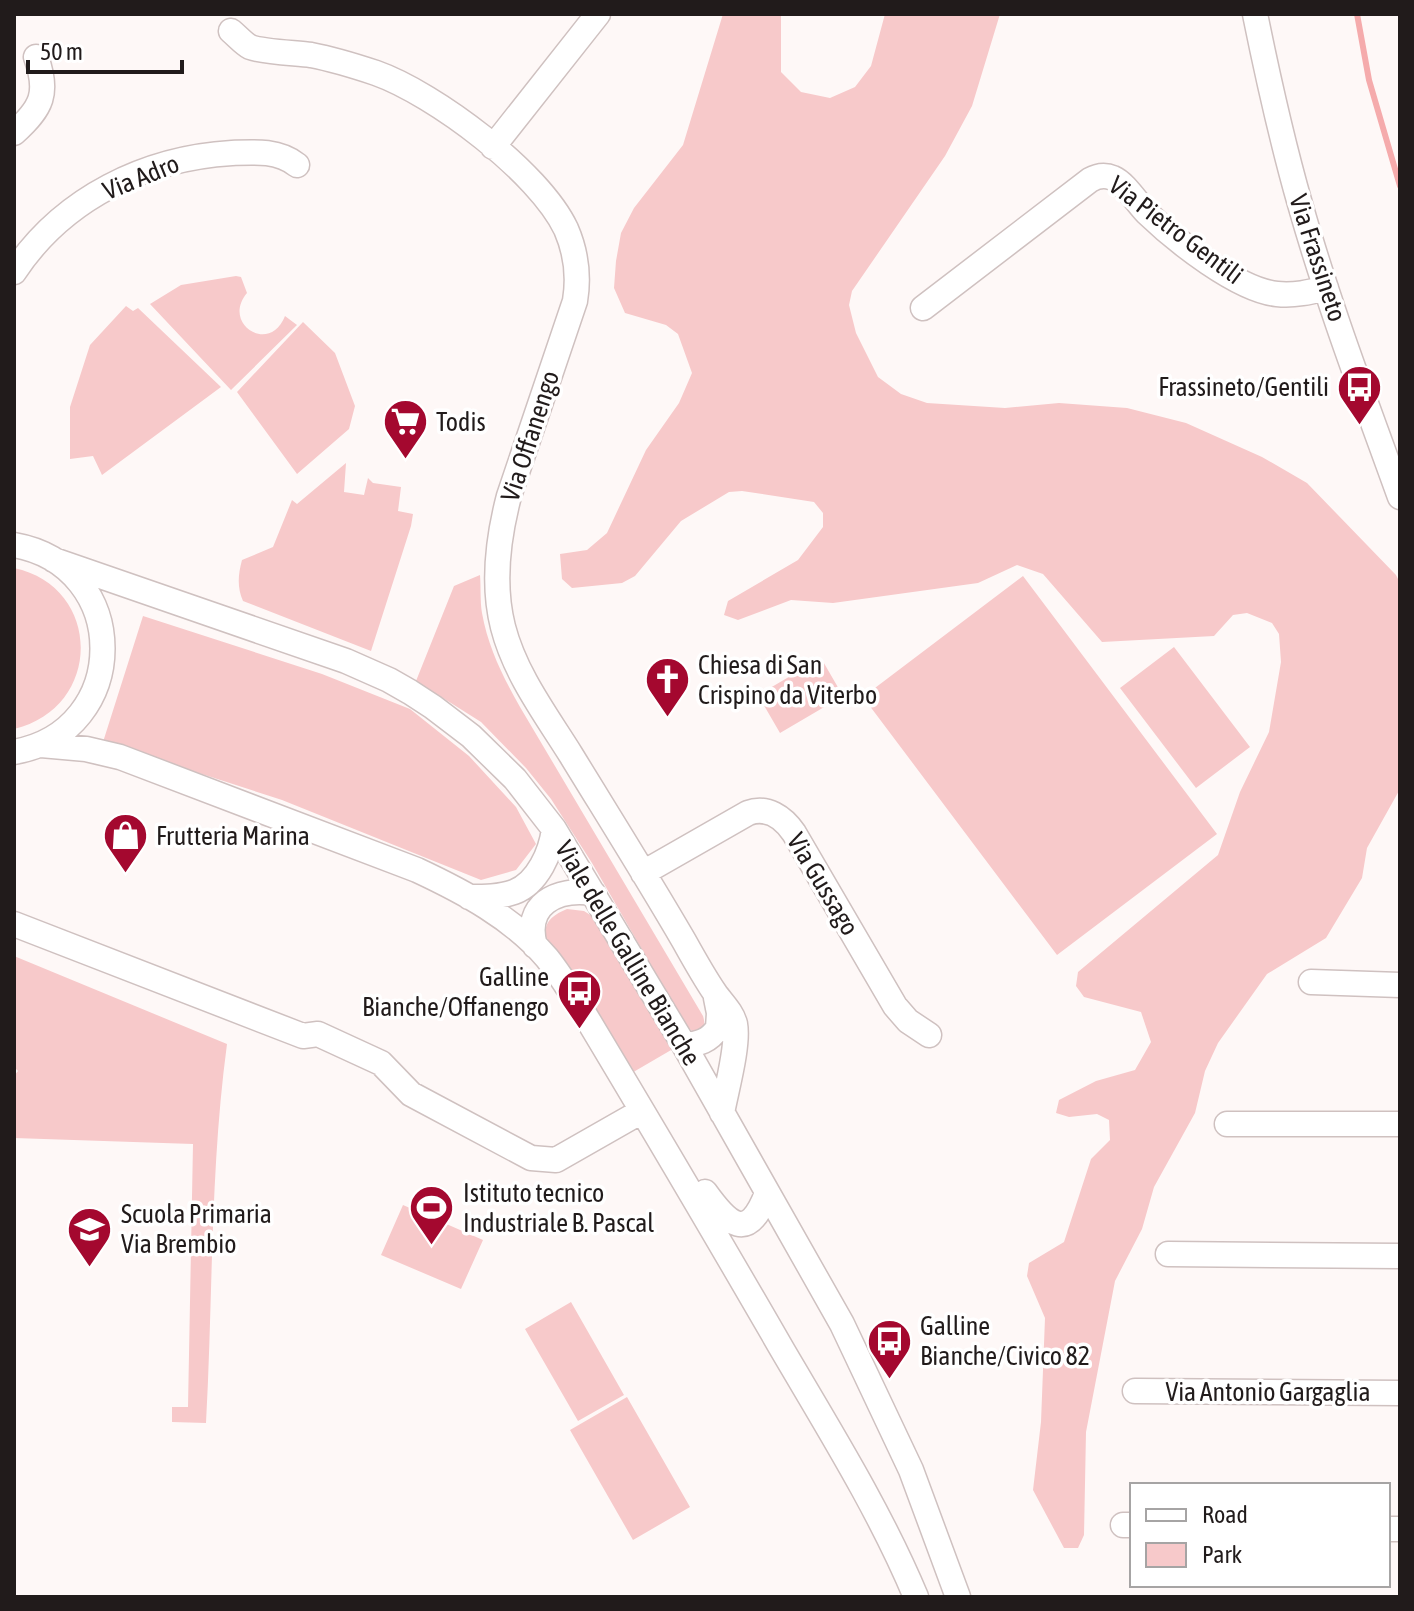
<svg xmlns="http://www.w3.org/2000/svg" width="1414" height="1611" viewBox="0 0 1414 1611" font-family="'Asap Condensed',sans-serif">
	<rect width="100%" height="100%" fill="#fef8f7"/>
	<path fill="#f7c9ca" d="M723 14H781V72L801 92 830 98 855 87 871 66 885 14H1000L972 106 945 156 852 291 849 305 856 333 878 377 901 394 927 403 1005 408 1059 403 1127 408 1186 423 1262 457 1307 483 1396 575 1400 583V789L1367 848 1362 878 1326 938 1267 974 1218 1043 1205 1071 1195 1113 1154 1187 1142 1229 1115 1281 1086 1432 1084 1535 1078 1548H1064L1033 1490 1041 1422 1045 1318 1027 1276 1029 1263 1064 1242 1091 1159 1110 1140 1109 1120 1097 1114 1069 1117 1056 1113 1059 1100 1096 1081 1135 1070 1151 1042 1141 1012 1084 997 1076 986 1078 972 1218 855 1240 792 1269 732 1281 662 1279 634 1272 623 1247 613 1233 615 1214 636 1102 642 1043 574 1017 565 978 583 833 603 791 600 738 620 724 615 728 601 798 560 823 527V513L814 502 742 491 729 492 681 521 635 576 622 583 572 588 562 579 560 554 587 550 607 533 646 450 679 403 692 373 678 334 666 325 625 313 614 288 616 261 621 233 634 208 683 145Z
		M236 276 241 277 247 293C221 324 270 355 285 316L297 325 231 390 150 304 181 285Z
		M126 306 133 311 138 308 221 387 102 475 93 456 70 459V407L90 345Z
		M303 322 335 353 355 406 349 429 297 474 237 392Z
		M346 463 344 492 364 495 368 478 373 483 401 487 398 511 413 514 411 526 371 651 243 601C237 587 238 575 242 560L273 547 292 500 297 504Z
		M14 568C103 587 103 708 14 729Z
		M480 575C481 587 480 601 482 613 488 647 503 677 520 707L703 1016C708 1032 697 1038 686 1026L592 863 551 799 526 768 481 722 416 681 454 586Z
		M1023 576 1217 834 1057 955 863 697Z
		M143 616 322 674 410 709 469 756 516 807 536 844 516 870 481 880 282 800 103 742Z
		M1174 647 1250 747 1196 788 1120 688Z
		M821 658 843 696 780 733 758 695Z
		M567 909 584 911 595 918 678 1046 630 1074 547 941C541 924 552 915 567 909Z
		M14 956 227 1044C210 1170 213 1297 206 1423L172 1422V1407H188L193 1144 14 1138V1076L18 1071 14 1067Z
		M403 1205 483 1240 461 1289 381 1255Z
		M571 1302 624 1395 578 1421 525 1329Z
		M627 1397 690 1507 633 1540 570 1430Z"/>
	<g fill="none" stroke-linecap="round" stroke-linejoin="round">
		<path stroke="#f5abac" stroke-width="6" d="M1357 14 1369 80 1400 186"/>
		<defs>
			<path id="minor" d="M1255 14C1268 78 1282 141 1300 204 1328 303 1365 400 1400 497
				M231 31C237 36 244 44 250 47 263 52 296 53 311 55 332 59 355 66 376 73 435 94 539 172 566 229 576 252 579 277 575 301L509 496C498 538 492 584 503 627 515 674 546 715 571 755 609 817 648 879 684 941 694 959 704 977 715 993 722 1003 732 1012 735 1024 739 1045 726 1091 722 1113
				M14 133C42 108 49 93 36 57
				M493 147 598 14
				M14 272C63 198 146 158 232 153 254 152 278 150 297 165
				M923 308 1090 180C1097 176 1104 174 1113 178 1125 183 1137 203 1147 213 1176 241 1238 290 1277 294 1294 296 1310 292 1326 288
				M14 545C132 566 132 731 14 752
				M54 560 346 661 389 680 410 692 433 707 471 736 515 779 554 829 684 1045 842 1324 911 1470 958 1597
				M41 745 86 749 120 757 417 870C464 892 513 918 547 958 559 973 569 989 579 1005 648 1120 716 1235 783 1351 830 1431 880 1511 916 1597
				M643 873 748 813C767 806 783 817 794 833L895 1006 908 1021 929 1035
				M469 897C484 897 500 897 514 892 538 883 551 852 554 829
				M14 924 303 1036 318 1034 381 1063 411 1094 531 1158 556 1160 642 1111
				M535 946C523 904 557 888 593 893
				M1311 982 1400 985
				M684 1045C699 1044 709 1041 718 1028L719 1013 716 998
				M1227 1124H1400
				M705 1192C728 1224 748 1244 767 1193
				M1168 1254 1400 1256
				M1135 1391 1400 1393
				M1123 1525H1132
				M1388 1529H1400"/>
		</defs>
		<use href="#minor" stroke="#cfc1c0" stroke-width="27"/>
		<use href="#minor" stroke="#fff" stroke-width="24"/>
	</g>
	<defs>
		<symbol id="bus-pin" viewBox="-11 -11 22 30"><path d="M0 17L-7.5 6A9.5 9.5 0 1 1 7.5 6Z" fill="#a4082f" stroke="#fff"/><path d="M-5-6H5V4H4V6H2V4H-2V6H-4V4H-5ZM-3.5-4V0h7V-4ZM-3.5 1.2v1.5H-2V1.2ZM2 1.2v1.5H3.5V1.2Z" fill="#fff"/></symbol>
		<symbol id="supermarket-pin" viewBox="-11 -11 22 30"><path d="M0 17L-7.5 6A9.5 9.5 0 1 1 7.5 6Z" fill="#a4082f" stroke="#fff"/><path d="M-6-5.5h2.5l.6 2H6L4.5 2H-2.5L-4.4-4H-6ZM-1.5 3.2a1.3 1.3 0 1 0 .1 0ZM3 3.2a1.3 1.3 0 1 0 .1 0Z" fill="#fff"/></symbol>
		<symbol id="church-pin" viewBox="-11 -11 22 30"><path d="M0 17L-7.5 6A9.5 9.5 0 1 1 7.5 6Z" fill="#a4082f" stroke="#fff"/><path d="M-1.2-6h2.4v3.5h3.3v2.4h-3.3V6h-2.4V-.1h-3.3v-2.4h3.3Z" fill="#fff"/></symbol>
		<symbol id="shop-pin" viewBox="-11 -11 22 30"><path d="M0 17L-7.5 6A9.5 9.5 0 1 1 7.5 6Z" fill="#a4082f" stroke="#fff"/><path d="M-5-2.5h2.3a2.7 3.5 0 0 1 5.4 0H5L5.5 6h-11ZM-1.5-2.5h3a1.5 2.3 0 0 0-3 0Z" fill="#fff"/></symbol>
		<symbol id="stadium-pin" viewBox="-11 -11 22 30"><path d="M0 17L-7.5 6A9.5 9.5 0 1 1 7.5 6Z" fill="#a4082f" stroke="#fff"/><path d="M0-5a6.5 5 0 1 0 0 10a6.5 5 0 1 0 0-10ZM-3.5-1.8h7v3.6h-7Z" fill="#fff"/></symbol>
		<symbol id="school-pin" viewBox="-11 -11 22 30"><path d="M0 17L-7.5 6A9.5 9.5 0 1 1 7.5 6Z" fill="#a4082f" stroke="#fff"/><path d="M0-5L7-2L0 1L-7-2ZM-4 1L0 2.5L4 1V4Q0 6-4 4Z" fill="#fff"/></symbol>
	</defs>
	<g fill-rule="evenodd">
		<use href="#bus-pin" x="1334" y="362" width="51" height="69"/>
		<use href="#supermarket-pin" x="380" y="396" width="51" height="69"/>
		<use href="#church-pin" x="642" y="654" width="51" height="69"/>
		<use href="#shop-pin" x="100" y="810" width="51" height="69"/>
		<use href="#bus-pin" x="554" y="966" width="51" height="69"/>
		<use href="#stadium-pin" x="406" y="1182" width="51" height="69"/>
		<use href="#school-pin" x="64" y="1204" width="51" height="69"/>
		<use href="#bus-pin" x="864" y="1316" width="51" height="69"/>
	</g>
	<g text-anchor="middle" stroke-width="7" stroke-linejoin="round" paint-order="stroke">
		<g font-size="26" fill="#211b1b" stroke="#fff">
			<text transform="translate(141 177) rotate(-22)" y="9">Via Adro</text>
			<text transform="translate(1176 230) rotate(37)" y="9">Via Pietro Gentili</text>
			<text transform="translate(1318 258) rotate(72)" y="9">Via Frassineto</text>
			<text transform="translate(530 436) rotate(-72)" y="9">Via Offanengo</text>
			<text transform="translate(823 884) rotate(59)" y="9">Via Gussago</text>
			<text transform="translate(628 953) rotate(59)" y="9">Viale delle Galline Bianche</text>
			<text x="1268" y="1401">Via Antonio Gargaglia</text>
		</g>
		<g font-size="26" fill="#211b1b" stroke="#fff" text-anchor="start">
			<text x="1329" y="396" text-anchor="end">Frassineto/Gentili</text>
			<text x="436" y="431">Todis</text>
			<text x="698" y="674">Chiesa di San<tspan x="698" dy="30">Crispino da Viterbo</tspan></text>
			<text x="156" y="845">Frutteria Marina</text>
			<text x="549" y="986" text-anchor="end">Galline<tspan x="549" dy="30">Bianche/Offanengo</tspan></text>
			<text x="463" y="1202">Istituto tecnico<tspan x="463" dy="30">Industriale B. Pascal</tspan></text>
			<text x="121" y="1223">Scuola Primaria<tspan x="121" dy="30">Via Brembio</tspan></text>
			<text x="920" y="1335">Galline<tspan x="920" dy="30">Bianche/Civico 82</tspan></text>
		</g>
	</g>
	<rect width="1414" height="1611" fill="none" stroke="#211b1b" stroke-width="32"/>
	<rect x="1130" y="1483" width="260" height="104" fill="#ffffff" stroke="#a6a4a4" stroke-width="2"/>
	<rect x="1146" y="1509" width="40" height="12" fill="#ffffff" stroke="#a6a4a4" stroke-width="2"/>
	<text x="1202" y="1523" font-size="24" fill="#211b1b">Road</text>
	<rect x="1146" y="1543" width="40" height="24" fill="#f7c9ca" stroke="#a6a4a4" stroke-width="2"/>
	<text x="1202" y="1563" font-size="24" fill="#211b1b">Park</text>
	<path d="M28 60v12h154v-12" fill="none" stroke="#211b1b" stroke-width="4"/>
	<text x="40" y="60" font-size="24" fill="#211b1b" stroke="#ffffff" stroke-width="6" paint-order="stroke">50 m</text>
</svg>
